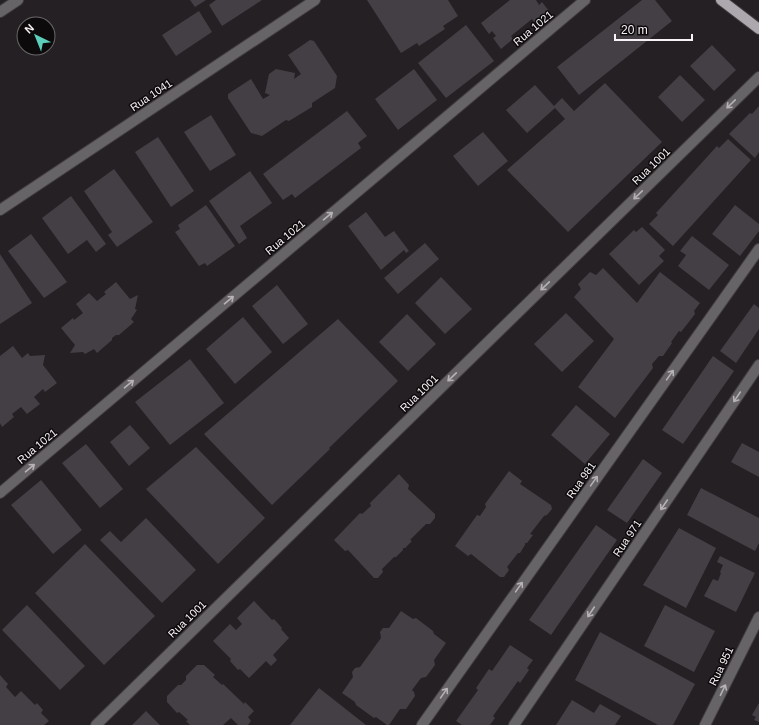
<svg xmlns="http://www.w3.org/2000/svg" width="759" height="725" viewBox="0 0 759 725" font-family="Arial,sans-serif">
	<rect width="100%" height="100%" fill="#252024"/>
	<path fill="#443f44" d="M190 0H206L195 7Z
		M216 0H262L222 26 209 5Z
		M367 0H448L458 16 443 26 445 29 419 46 417 43 401 53Z
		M510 0H536L539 5 542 2 549 11 534 22 532 19 511 36 513 39 501 49 493 38 496 36 492 31 489 34 481 23Z
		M642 0H655L672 21 579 95 557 67Z
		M199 11 212 32 176 56 162 35Z
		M466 25 494 61 446 98 418 63Z
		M310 40 314 41 337 76 335 88 312 103V107L289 121 286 120 262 136 251 133 228 98V94L251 79 263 99 270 95 265 93 269 74 276 69 295 73 294 79 301 74 288 55Z
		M712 45 736 70 714 91 690 66Z
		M414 69 437 100 398 130 375 99Z
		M680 75 705 100 682 122 658 97Z
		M605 83 662 142 568 232 507 170 565 119 555 108 527 133 506 110 535 85 554 106 562 98 574 111Z
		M759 106V152L755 158 729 134 750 113 752 114Z
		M347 111 367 136 358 143 361 148 295 198 292 194 283 200 263 174Z
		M211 115 236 155 210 171 184 132Z
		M483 132 508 161 478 186 453 156Z
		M158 137 194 191 171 207 135 152Z
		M728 139 751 160 673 246 649 224 658 215 656 213 717 146 719 148Z
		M114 169 153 222 117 247 108 235 112 232 84 191Z
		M250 171 272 203 240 226 247 238 239 244 209 201Z
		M71 196 106 244 96 252 87 240 68 254 42 218Z
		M206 205 235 246 207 266 205 263 199 266 175 232 180 229 178 225Z
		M735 205 759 224V231L740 256 712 234Z
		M366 212 385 237 394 231 409 251 406 253 404 250 381 270 348 226Z
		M642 227 665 250 659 256 664 261 639 285 609 254 634 230 636 232Z
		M31 234 67 282 44 298 8 251Z
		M692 236 729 265 709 290 678 266 686 255 680 251Z
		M425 243 439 259 398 294 384 278Z
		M0 254 32 303 0 324Z
		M603 268 637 303 660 272 700 303 694 311 695 314 681 332 679 331 671 342 672 343 663 356H659L652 364 653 368 615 418 578 387 614 339 574 297 581 289 578 284 590 272 596 275Z
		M441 277 472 309 445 334 415 303Z
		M116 282 130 299 138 295 135 309 137 310 131 319 134 322 119 335H116L112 338V340L97 353 94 349 85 354 83 352 70 353 75 345 61 328 73 318 74 320 83 313 76 304 89 293 97 301 106 294 104 292Z
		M277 285 308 324 283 344 252 306Z
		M754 304 759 308V329L736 363 720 351Z
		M566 313 594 341 562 372 534 344Z
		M407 314 436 344 408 371 379 342Z
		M243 317 272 352 235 384 206 349Z
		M338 319 398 381 329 448 330 449 272 505 204 434Z
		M13 346 22 358 28 353 30 356 45 355 43 365 57 383 45 392 43 389 34 397 40 404 27 414 21 407 12 414 14 417 2 427 0 423V356Z
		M713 356 734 371 683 444 662 430Z
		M190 359 224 403 170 445 135 402Z
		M576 405 610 434 585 464 551 435Z
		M130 425 150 448 129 466 110 442Z
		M742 443 759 452V477L731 462Z
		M86 444 123 489 100 508 62 463Z
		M196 447 265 518 218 564 146 489Z
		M643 459 662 473 627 523 607 510Z
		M509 471 522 481 520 484 551 505 552 509 547 515 544 516 530 534 533 535 527 543H525V545L520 553H518L507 567 509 570 504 577H500L471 554 468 556 455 546 477 515 480 516 486 507 485 504Z
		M399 474 409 485 408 489 435 514V518L430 524H426L410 540 412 541 405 548H403V550L396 557H394L382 569 383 572 378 578H374L348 550 345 551 334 540 360 513 362 514 371 506 370 503Z
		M41 480 82 530 53 554 11 505Z
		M701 488 759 518V543L755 551 687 515Z
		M146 518 196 570 162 603 100 540 110 531 121 542Z
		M596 525 617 540 551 635 529 620Z
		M679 528 716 548 686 608 643 585Z
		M85 544 155 616 104 665 35 593Z
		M720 556 755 573 736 612 704 596 713 579 718 581 721 573 720 572 723 565 717 562Z
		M254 601 272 620 274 619 282 628 281 629 289 638 273 655 277 660 271 666 266 661 249 678 240 669 238 670 230 661 231 659 213 641 230 624 236 630 242 624 237 618Z
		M27 605 85 666 60 690 2 630Z
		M665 605 715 631 694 672 644 646Z
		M401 611 413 619 416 618 433 631 434 634 446 643 434 660 435 665 426 677 421 678 412 690 414 692 415 696 406 709H400L389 725H387L376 717 374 718 356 705 355 702 342 693 353 677 352 672 355 668 360 667 381 638 380 632 383 628H389Z
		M600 632 695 684 673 725H658L575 680Z
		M510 645 533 660 527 668 529 670 520 683 518 681 493 716 495 718 490 725H462L456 721 478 690 476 688 489 669 492 671Z
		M197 665H204L215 675 213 677 222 685 223 684 244 704 245 702 254 711 248 717 251 721 248 725H238L231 718 223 725H190L186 721 188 720 179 712 177 713 167 702V696L178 685H181L186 680V676Z
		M0 675 8 684 6 687 15 697 21 691 35 705 37 703 43 710 41 713 49 721 44 725H0Z
		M319 688 366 725H290Z
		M572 700 594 713 600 704 621 716 615 725H556Z
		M759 703V722L754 720 756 717 752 715Z
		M146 711 160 725H132Z"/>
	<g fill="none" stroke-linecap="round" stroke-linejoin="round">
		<defs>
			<path id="minor" d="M0 12 18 0
				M0 210 315 0
				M0 493 585 0
				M422 725 759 249
				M514 725 759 365
				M705 725 759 617"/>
			<path id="tertiary" d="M96 725 759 77"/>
			<path id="primary" d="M721 0 759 29"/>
		</defs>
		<use href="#minor" stroke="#423d41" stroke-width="12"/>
		<use href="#tertiary" stroke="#423d41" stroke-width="12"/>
		<use href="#primary" stroke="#423d41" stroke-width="12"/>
		<use href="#minor" stroke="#676467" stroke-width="10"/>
		<use href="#tertiary" stroke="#676467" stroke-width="10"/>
		<use href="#primary" stroke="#ada8ad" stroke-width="10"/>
	</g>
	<defs><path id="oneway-shaft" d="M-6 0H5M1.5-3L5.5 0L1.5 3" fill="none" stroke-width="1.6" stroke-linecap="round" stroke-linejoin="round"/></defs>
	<g stroke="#b6b2b5">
		<use href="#oneway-shaft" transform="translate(731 104) rotate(136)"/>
		<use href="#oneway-shaft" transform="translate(638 195) rotate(136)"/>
		<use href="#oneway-shaft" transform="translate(328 216) rotate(-40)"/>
		<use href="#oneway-shaft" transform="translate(545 286) rotate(136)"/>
		<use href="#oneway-shaft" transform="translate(229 300) rotate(-40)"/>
		<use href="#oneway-shaft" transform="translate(670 375) rotate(-55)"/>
		<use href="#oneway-shaft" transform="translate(452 377) rotate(136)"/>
		<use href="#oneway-shaft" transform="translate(129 384) rotate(-40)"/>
		<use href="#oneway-shaft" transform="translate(737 397) rotate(124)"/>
		<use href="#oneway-shaft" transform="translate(30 468) rotate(-40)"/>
		<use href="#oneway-shaft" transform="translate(594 481) rotate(-55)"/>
		<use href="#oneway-shaft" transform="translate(664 505) rotate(124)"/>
		<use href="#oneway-shaft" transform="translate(519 587) rotate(-55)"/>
		<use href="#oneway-shaft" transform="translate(591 612) rotate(124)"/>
		<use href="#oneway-shaft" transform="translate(723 690) rotate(-64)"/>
		<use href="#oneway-shaft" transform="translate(444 693) rotate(-55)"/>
	</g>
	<g text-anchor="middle" stroke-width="3" stroke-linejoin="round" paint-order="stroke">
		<g font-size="11" fill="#f6f2f5" stroke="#0d0a0c">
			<text transform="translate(533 28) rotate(-40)" y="4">Rua 1021</text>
			<text transform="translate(151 95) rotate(-34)" y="4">Rua 1041</text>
			<text transform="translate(651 166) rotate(-44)" y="4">Rua 1001</text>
			<text transform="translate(285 237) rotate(-40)" y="4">Rua 1021</text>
			<text transform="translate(419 393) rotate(-44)" y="4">Rua 1001</text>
			<text transform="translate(37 446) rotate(-40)" y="4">Rua 1021</text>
			<text transform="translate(581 480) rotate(-55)" y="4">Rua 981</text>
			<text transform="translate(627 538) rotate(-56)" y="4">Rua 971</text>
			<text transform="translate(187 619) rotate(-44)" y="4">Rua 1001</text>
			<text transform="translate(721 666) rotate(-64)" y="4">Rua 951</text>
		</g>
	</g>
	<g transform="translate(36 36) rotate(317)"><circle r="19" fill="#0d0a0c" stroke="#6a6769"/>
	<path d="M0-3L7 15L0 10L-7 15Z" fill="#5cceba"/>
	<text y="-6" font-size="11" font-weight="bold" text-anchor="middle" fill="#f6f2f5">N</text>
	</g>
	<path d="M615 34v6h77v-6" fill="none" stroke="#f6f2f5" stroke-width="2"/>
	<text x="621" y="34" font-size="12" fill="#f6f2f5" stroke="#0d0a0c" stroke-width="3" paint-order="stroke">20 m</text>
</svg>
